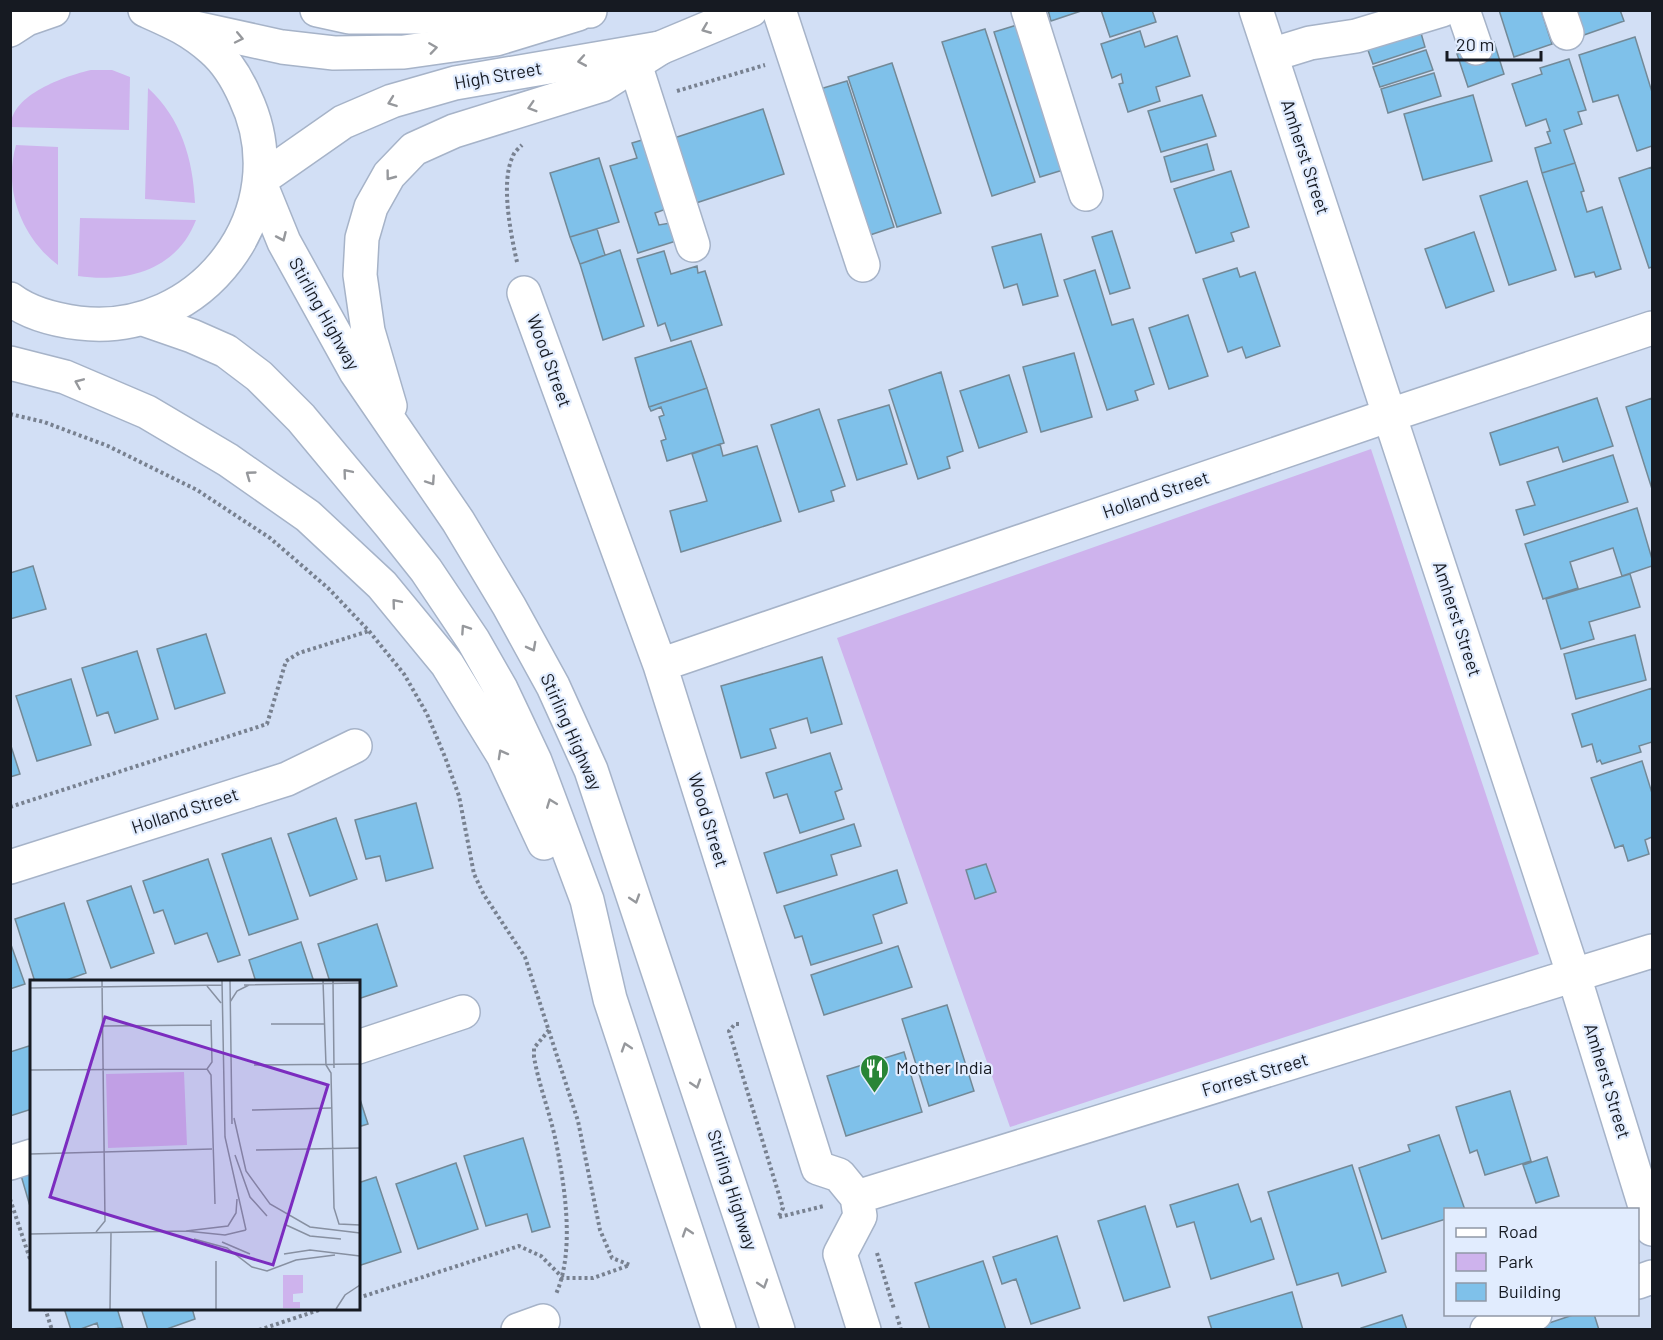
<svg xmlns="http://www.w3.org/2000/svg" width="1663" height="1340" viewBox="0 0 1663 1340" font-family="Barlow,sans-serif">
	<rect width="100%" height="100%" fill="#d2dff5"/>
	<path fill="#ceb3ed" d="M91 70H112L130 77 129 130 11 127C10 95 65 76 91 70Z
		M148 88C181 118 193 159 195 203L145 199Z
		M16 145 58 147V265C22 238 3 190 16 145Z
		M80 218 196 220C177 270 127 283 78 276Z
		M1371 449 1539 954 1010 1127 837 638Z"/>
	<path fill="#7fc1ea" stroke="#738997" stroke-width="1.5" d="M1048 10H1084L1051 21Z
		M1101 10H1152L1156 22 1110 37Z
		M1499 10H1541L1552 44 1514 57Z
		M1576 10H1620L1624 21 1584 35Z
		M1017 25 1063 170 1040 177 994 32Z
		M1419 26 1425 47 1373 64 1365 42Z
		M985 29 1035 182 992 196 942 42Z
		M1140 31 1145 47 1177 36 1190 76 1156 87 1160 101 1128 112 1119 84 1123 83 1121 74 1112 78 1101 44Z
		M1635 37 1652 92V146L1637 151 1618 95 1593 102 1579 55Z
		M1494 42 1504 74 1468 87 1457 54Z
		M1426 50 1433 70 1380 87 1373 67Z
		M1569 59 1586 110 1578 112 1582 124 1564 130 1575 163 1542 173 1535 148 1551 143 1547 132 1550 131 1546 119 1526 126 1512 84 1542 74 1540 68Z
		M892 63 941 213 897 227 848 77Z
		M1434 73 1441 96 1388 113 1381 89Z
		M847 81 894 227 867 236 820 89Z
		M1202 95 1216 136 1161 152 1148 111Z
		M1473 95 1492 161 1423 180 1404 114Z
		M763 109 784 174 696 203 674 138Z
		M652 137 666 209 655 213 659 225 670 223 676 241 638 253 610 166 637 158 632 143Z
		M1207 144 1214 170 1171 182 1164 157Z
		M599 158 619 222 570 237 550 173Z
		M1575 163 1584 191 1581 192 1587 212 1602 207 1621 269 1596 277 1594 272 1575 277 1542 173Z
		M1652 167V267L1649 268 1619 178Z
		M1231 171 1249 227 1231 233 1234 241 1196 253 1174 189Z
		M1527 181 1556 270 1509 285 1480 196Z
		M597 229 605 255 580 264 570 237Z
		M1112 231 1130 288 1110 294 1092 237Z
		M1474 232 1494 291 1446 308 1425 249Z
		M1041 234 1058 296 1023 305 1017 284 1004 288 992 247Z
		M620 250 644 326 603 340 580 264Z
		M664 251 671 274 697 266 698 273 705 271 722 325 671 341 665 323 658 326 637 259Z
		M1237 268 1240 277 1255 272 1280 346 1246 358 1242 347 1228 352 1203 279Z
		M1095 270 1112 325 1133 319 1154 384 1135 391 1138 400 1107 410 1064 280Z
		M1188 315 1208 376 1169 389 1149 328Z
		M691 341 707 388 649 407 635 358Z
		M1074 353 1092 417 1041 432 1023 367Z
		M941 372 963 451 947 457 950 468 918 479 889 390Z
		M1009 375 1027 432 979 448 960 391Z
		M707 388 724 443 667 461 661 441 666 439 659 417 664 415 661 407 651 411 649 407Z
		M1597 398 1613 446 1563 462 1558 447 1500 465 1490 433Z
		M1652 398V489L1626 407Z
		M889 405 907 464 857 480 838 420Z
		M819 409 845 486 831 491 834 501 799 512 771 425Z
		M720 444 723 456 757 446 781 521 681 552 670 511 707 501 692 454Z
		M1613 455 1628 502 1524 535 1516 510 1535 505 1527 482Z
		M1637 508 1652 559V566L1622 576 1613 548 1570 562 1578 588 1543 599 1525 544Z
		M33 566 46 609 10 619V573Z
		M1630 574 1640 607 1589 622 1594 639 1561 649 1546 599Z
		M206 634 225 693 175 709 157 649Z
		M1635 635 1646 680 1576 699 1564 654Z
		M137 651 158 719 115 733 108 712 97 716 82 668Z
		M822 657 842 724 811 733 807 718 770 729 776 748 741 758 721 686Z
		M71 679 91 745 37 761 16 696Z
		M1652 688V742L1639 746 1641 752 1602 764 1600 760 1597 762 1592 744 1582 747 1572 714Z
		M10 743 20 774 10 777Z
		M830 753 842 789 835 792 844 819 800 833 787 794 774 798 766 773Z
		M1642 761 1652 793V837L1645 840 1649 854 1628 861 1623 845 1615 848 1591 778Z
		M416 803 433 868 386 881 380 856 366 859 355 820Z
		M336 818 357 879 310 896 288 834Z
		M854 824 861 846 831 855 837 875 777 893 764 853Z
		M271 838 298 919 249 935 222 854Z
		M208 859 240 955 218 962 207 933 175 944 163 910 154 913 143 881Z
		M986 864 996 892 975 899 966 870Z
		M897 870 907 903 873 915 882 943 811 965 802 936 795 938 784 906Z
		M131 886 154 953 111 968 87 901Z
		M64 903 86 973 61 982H35L15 919Z
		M377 924 397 986 358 999V982H330L318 944Z
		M10 942 25 984 10 989Z
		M301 942 314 982H256L249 960Z
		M898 946 912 987 824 1015 811 975Z
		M947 1005 974 1091 929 1106 902 1019Z
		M32 1045V1109L10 1116V1052Z
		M904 1052 922 1112 846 1136 827 1076Z
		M1510 1091 1531 1161 1485 1175 1477 1150 1470 1153 1456 1107Z
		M358 1093 368 1124 358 1127Z
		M1439 1135 1465 1210H1446V1219L1382 1239 1359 1168 1410 1151 1408 1145Z
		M523 1138 550 1227 532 1232 527 1214 486 1226 464 1156Z
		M1547 1157 1559 1196 1536 1203 1523 1165Z
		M456 1163 478 1229 418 1249 396 1184Z
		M1352 1165 1386 1272 1342 1286 1338 1273 1297 1285 1268 1192Z
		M32 1169V1213L20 1172Z
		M376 1177 401 1252 358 1266V1183Z
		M1238 1184 1251 1222 1261 1218 1274 1259 1211 1279 1194 1222 1177 1227 1170 1205Z
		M1145 1206 1170 1287 1124 1301 1098 1221Z
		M1057 1236 1080 1308 1031 1324 1016 1279 1002 1284 993 1257Z
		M983 1261 1006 1330H930L915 1283Z
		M1292 1292 1303 1330H1212L1208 1317Z
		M64 1308H117L123 1328 99 1330 97 1323 78 1330H71Z
		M141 1308H192L195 1319 164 1330H148Z
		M1576 1314H1594L1599 1330H1528Z
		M1402 1315 1407 1330H1361V1328Z"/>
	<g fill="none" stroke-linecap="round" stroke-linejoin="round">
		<defs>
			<path id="minor" d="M779 10 863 265
				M1028 10 1086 194
				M1256 10 1574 976 1652 1229
				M1463 10 1476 48
				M1559 10 1567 33
				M1271 55 1310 43 1356 36 1442 10
				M635 64 693 245
				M524 293 660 665 818 1168 839 1175 857 1197 860 1216 840 1254 864 1330
				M660 665 1390 415 1652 328
				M10 867 287 779 355 746
				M358 1047 463 1012
				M10 1163 32 1156
				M857 1197 1652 951
				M1638 1282 1652 1277
				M518 1330 543 1321
				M1487 1330 1535 1314"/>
			<path id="major" d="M182 25 282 47 334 53 404 52 496 39 578 14
				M260 180 343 122 392 101 455 83 660 48 751 10"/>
			<path id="highway" d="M317 10 349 17H418L495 10
				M498 10 590 11
				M10 30 27 19 53 10
				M260 183 284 242 356 372 458 521 509 606 553 686 591 770 778 1330
				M10 299C30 314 55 320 79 323 201 338 299 211 245 97 238 81 226 61 212 49 189 29 172 22 145 10
				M143 319 192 336 226 351 259 376 301 418 391 526 426 570 473 640 501 689 535 761 587 900 610 999 719 1330
				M10 363 65 377 147 412 228 460 308 516 382 585 447 664 503 755 544 843
				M390 406 368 331 360 275 362 238 371 207 389 175 414 149 454 131 602 85 660 48"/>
		</defs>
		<use href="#minor" stroke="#a6b3c8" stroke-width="36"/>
		<use href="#major" stroke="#a6b3c8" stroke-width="36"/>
		<use href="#highway" stroke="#a6b3c8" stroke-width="36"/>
		<path stroke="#788190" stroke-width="4" stroke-dasharray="3 3" stroke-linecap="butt" d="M677 91 765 65
			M517 262C511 235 500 182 513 156 514 152 519 148 522 145
			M10 414 44 422 108 446 197 490 270 538 328 588 369 631 404 674 427 714 445 757 459 796 474 874 484 895 525 957 578 1121 600 1230 612 1258 630 1265
			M10 807 267 724 286 661 299 653 369 631
			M739 1024H735L729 1031 783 1208 778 1218
			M549 1030 534 1048V1057C539 1086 550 1113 556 1142 565 1188 575 1251 556 1294
			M10 1199 32 1265
			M779 1217 824 1206
			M877 1253 894 1309
			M358 1298 519 1246 541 1256 563 1278H593L630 1265
			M45 1308 52 1330
			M897 1316 901 1330
			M259 1330 325 1308"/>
		<use href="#minor" stroke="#fff" stroke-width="33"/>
		<use href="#major" stroke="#fff" stroke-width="33"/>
		<use href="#highway" stroke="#fff" stroke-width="33"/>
	</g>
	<defs><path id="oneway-chevron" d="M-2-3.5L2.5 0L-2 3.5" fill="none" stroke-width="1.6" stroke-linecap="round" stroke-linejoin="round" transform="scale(1.5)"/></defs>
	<g stroke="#96989c">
		<use href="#oneway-chevron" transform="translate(706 29) rotate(158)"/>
		<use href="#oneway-chevron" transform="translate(239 38) rotate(12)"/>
		<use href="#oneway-chevron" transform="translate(433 48) rotate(-8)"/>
		<use href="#oneway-chevron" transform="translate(582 61) rotate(170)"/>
		<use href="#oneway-chevron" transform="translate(392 102) rotate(160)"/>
		<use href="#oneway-chevron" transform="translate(532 107) rotate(163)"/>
		<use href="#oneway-chevron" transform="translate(390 176) rotate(127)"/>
		<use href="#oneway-chevron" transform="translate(282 237) rotate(66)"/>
		<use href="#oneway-chevron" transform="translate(79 383) rotate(-157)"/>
		<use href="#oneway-chevron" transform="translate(347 473) rotate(-130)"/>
		<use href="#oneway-chevron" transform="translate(250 475) rotate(-144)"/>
		<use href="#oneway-chevron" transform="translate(431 481) rotate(56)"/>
		<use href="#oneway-chevron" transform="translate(396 603) rotate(-130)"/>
		<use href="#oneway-chevron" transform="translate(465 629) rotate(-124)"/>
		<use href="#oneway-chevron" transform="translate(532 647) rotate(62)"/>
		<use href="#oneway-chevron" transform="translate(502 754) rotate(-119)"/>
		<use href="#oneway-chevron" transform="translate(551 803) rotate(-111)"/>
		<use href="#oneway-chevron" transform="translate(635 899) rotate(72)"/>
		<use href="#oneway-chevron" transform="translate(626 1047) rotate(-108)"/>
		<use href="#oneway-chevron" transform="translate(696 1084) rotate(72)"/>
		<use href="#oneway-chevron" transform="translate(687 1232) rotate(-108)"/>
		<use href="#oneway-chevron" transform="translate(763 1284) rotate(72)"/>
	</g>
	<defs>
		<symbol id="restaurant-pin" viewBox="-11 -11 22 30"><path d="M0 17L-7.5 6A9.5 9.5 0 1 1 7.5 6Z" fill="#298536" stroke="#e1ecfe"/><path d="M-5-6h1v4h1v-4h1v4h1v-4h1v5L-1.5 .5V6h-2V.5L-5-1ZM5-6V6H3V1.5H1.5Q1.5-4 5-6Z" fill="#fff"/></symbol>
	</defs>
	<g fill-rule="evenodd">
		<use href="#restaurant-pin" x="858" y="1052" width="33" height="45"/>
	</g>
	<g text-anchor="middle" stroke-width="4.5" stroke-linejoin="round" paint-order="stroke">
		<g font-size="18" fill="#161a22" stroke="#e1ecfe">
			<text transform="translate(498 76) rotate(-10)" y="6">High Street</text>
			<text transform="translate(1305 157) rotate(72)" y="6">Amherst Street</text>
			<text transform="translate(324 314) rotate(61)" y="6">Stirling Highway</text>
			<text transform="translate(549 361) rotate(70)" y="6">Wood Street</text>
			<text transform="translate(1156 495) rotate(-19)" y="6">Holland Street</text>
			<text transform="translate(1457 619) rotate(72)" y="6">Amherst Street</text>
			<text transform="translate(571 732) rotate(66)" y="6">Stirling Highway</text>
			<text transform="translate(185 811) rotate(-18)" y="6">Holland Street</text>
			<text transform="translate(708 820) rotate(73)" y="6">Wood Street</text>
			<text transform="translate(1255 1075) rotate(-17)" y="6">Forrest Street</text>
			<text transform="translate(1607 1081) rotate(73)" y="6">Amherst Street</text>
			<text transform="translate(732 1190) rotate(72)" y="6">Stirling Highway</text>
		</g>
		<g font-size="18" fill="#161a22" stroke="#e1ecfe" text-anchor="start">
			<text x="896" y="1074">Mother India</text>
		</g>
	</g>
	<g transform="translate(30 980)">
		<rect width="330" height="330" fill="#d2dff5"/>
		<path d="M154 92 157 165 78 168 76 94ZM253 295H273V313L263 314V322H270V328H253Z" fill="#ceb3ed"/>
		<path fill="none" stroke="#8790a1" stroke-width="1.5" d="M192 1 195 157 216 250M200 1 202 144M293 1 296 85 301 93 304 228 309 244 330 245M303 1 304 88M214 5 330 3M177 6 191 23M0 8 192 5M200 22 207 11 219 5M181 40 182 82 177 89 181 95 185 224M241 44H294M72 46 181 45M224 85 330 84M0 90 177 89M222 130 301 128M204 138 216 191 240 224 280 247 330 253M226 170 330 168M0 174 182 169M205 175 220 217 237 236M254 244 280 256 311 259M156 251 198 246 206 233 207 219M66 252 75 241 72 1M0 254 156 251 195 255 216 250M164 259 197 268 222 287 237 291 266 280 305 275M192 262 220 274M254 274 280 270 330 276M186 281V329M80 329 81 253M306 329 315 315 330 305"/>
		<path fill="#7b2cbf" fill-opacity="0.15" stroke="#7b2cbf" stroke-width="3" d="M75 37 298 105 243 285 20 217Z"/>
		<rect width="330" height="330" fill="none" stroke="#161a22" stroke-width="3"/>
	</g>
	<rect width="1663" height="1340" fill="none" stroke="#161a22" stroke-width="24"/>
	<rect x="1444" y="1208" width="195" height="108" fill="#e1ecfe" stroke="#9098a6" stroke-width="1.5"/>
	<rect x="1456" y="1228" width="30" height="9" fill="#ffffff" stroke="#9098a6" stroke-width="1.5"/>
	<text x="1498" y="1238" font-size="18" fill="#161a22">Road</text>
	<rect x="1456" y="1253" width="30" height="18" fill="#ceb3ed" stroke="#9098a6" stroke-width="1.5"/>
	<text x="1498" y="1268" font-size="18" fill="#161a22">Park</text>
	<rect x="1456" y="1283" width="30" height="18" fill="#7fc1ea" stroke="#9098a6" stroke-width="1.5"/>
	<text x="1498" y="1298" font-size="18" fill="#161a22">Building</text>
	<path d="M1447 51v9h94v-9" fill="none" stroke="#161a22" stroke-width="3"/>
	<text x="1456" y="51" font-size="18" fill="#161a22" stroke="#e1ecfe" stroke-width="4.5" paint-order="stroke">20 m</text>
</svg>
